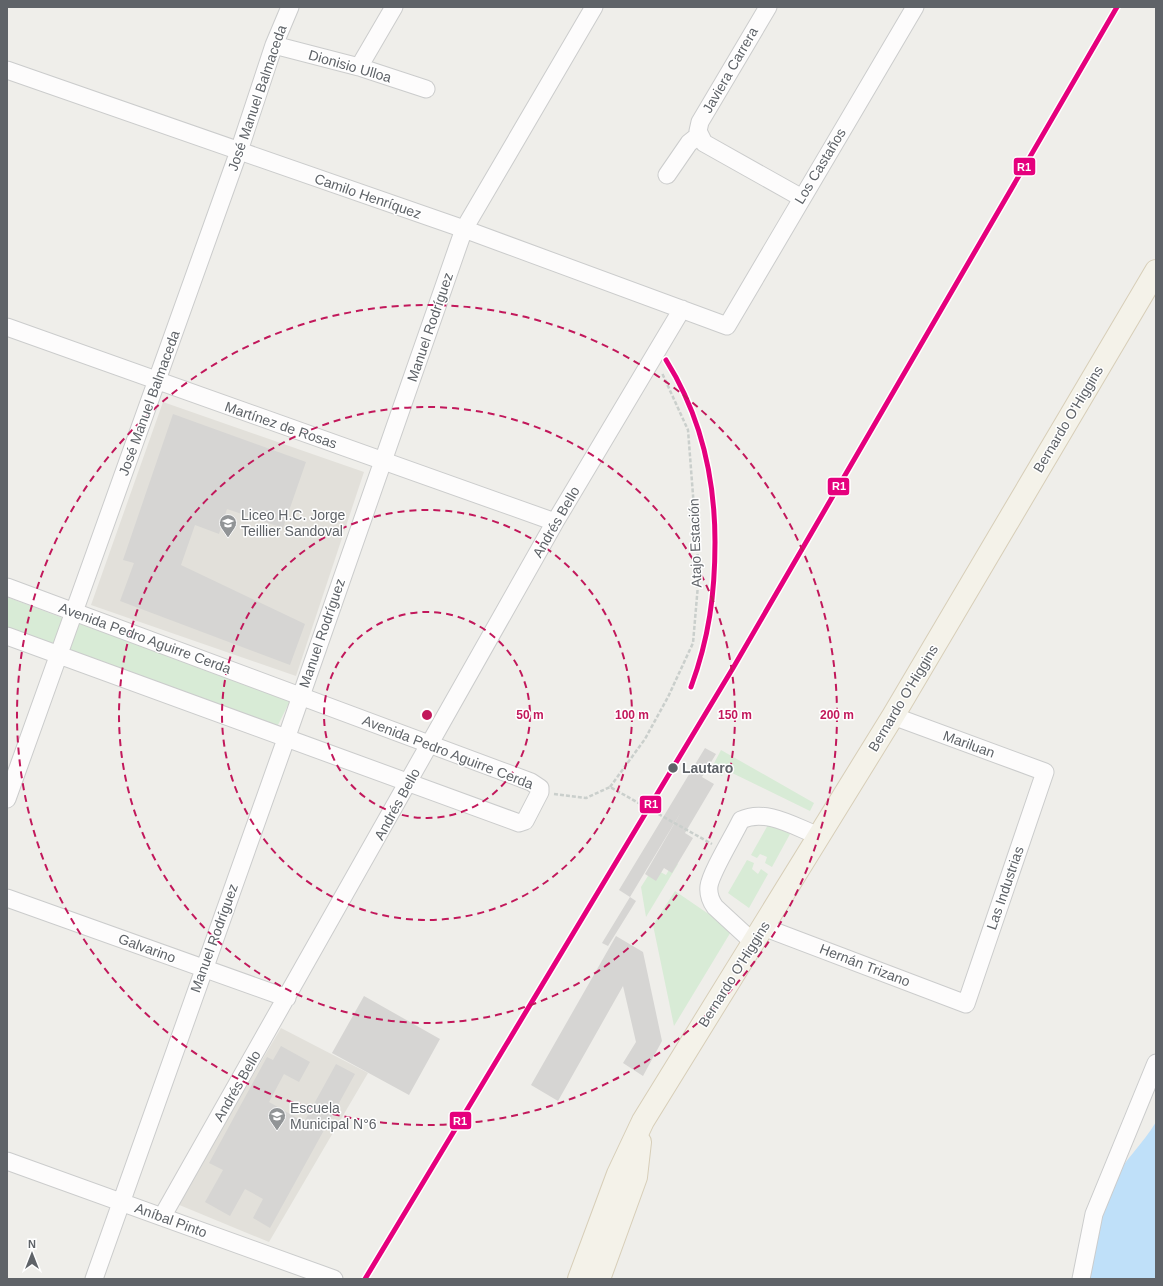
<svg xmlns="http://www.w3.org/2000/svg" width="1163" height="1286" viewBox="0 0 1163 1286" font-family="Helvetica,sans-serif">
	<rect width="100%" height="100%" fill="#efeeea"/>
	<path fill="#e2e0da" d="M163 402 364 472 296 676 91 605Z
		M281 1028 368 1073 269 1242 177 1204Z"/>
	<path fill="#d8ebd6" d="M7 597 68 620 292 697 275 731 7 633Z
		M721 750 814 803 810 811 726 770 722 776 711 769Z
		M769 823 790 834 772 867 765 863 767 857 760 854 757 858 751 855Z
		M747 860 754 863 752 869 758 874 761 869 768 874 749 908 728 893Z
		M674 861 678 864 646 917 641 887 653 868 666 875Z
		M675 891 732 930 674 1026 653 925Z"/>
	<path fill="#bfe0f9" d="M1156 1122V1279H1086C1092 1250 1099 1211 1112 1184 1123 1161 1143 1144 1156 1122Z"/>
	<path fill="#d6d5d3" d="M173 414 306 462 283 528 227 509 219 534 195 525 181 565 305 624 290 665 120 601 134 563 123 560Z
		M705 748 716 754 702 777 714 784 685 833 693 838 672 873 664 868 656 881 645 874 681 812 630 897 619 890Z
		M630 897 636 901 608 946 602 943Z
		M616 936 643 952 662 1041 643 1076 623 1063 636 1042 623 986 558 1101 531 1085Z
		M364 996 440 1039 409 1095 332 1053Z
		M281 1046 310 1062 299 1082 284 1074 269 1102 304 1122 336 1064 355 1074 270 1228 253 1218 263 1199 245 1189 230 1216 205 1202 223 1170 209 1163 267 1057 273 1060Z"/>
	<g fill="none" stroke-linecap="round" stroke-linejoin="round">
		<defs>
			<path id="minor" d="M768 7 700 122 698 131 704 143 802 198
				M274 45 359 67 426 89
				M359 67 394 7
				M7 70 464 229 727 326 915 7
				M667 175 689 143 699 135
				M7 327 555 522
				M7 587 531 782 540 788V792L525 821 519 823 7 636
				M7 799 239 151 274 45 290 7
				M7 898 287 998
				M763 927 966 1004 1045 772 893 716
				M754 943 715 907C710 900 708 894 709 886 711 872 734 835 741 820 766 808 795 827 819 836
				M7 1161 334 1279
				M162 1217 555 522 682 309
				M94 1279 286 739 464 229 594 7
				M1081 1279 1094 1214 1156 1063"/>
			<path id="major" d="M579 1279 618 1174 643 1121 893 716 1156 271
				M599 1279 636 1177 640 1142"/>
		</defs>
		<use href="#minor" stroke="#cbcccc" stroke-width="19"/>
		<use href="#major" stroke="#d7ceb8" stroke-width="24"/>
		<path stroke="#cacfcc" stroke-width="2.5" stroke-dasharray="4 2" stroke-linecap="butt" d="M610 787 645 739 668 697 693 643 699 573 688 430 662 373
			M554 794 586 798 610 787 712 844"/>
		<use href="#minor" stroke="#fdfcfc" stroke-width="17"/>
		<use href="#major" stroke="#f4f2e9" stroke-width="22"/>
		<path stroke="#e4e4e4" stroke-width="3" stroke-dasharray="1 5" stroke-linecap="butt" d="M666 360C701 416 715 476 715 542 715 594 709 638 691 687"/>
		<defs>
			<path id="rail-1" d="M666 360C701 416 715 476 715 542 715 594 709 638 691 687
				M365 1279 733 668 1117 7"/>
		</defs>
		<use href="#rail-1" stroke="#fff" stroke-width="8"/>
		<use href="#rail-1" stroke="#e5007d" stroke-width="5"/>
	</g>
	<g fill="none" stroke="#c2185b" stroke-width="2" stroke-dasharray="7 5">
		<circle cx="427" cy="715" r="103"/>
		<circle cx="427" cy="715" r="205"/>
		<circle cx="427" cy="715" r="308"/>
		<circle cx="427" cy="715" r="410"/>
	</g>
	<defs>
		<symbol id="school-pin" viewBox="-11 -11 22 30"><path d="M0 17L-7.5 6A9.5 9.5 0 1 1 7.5 6Z" fill="#919496" stroke="#fff"/><path d="M0-5L7-2L0 1L-7-2ZM-4 1L0 2.5L4 1V4Q0 6-4 4Z" fill="#fff"/></symbol>
	</defs>
	<g fill-rule="evenodd">
		<use href="#school-pin" x="218" y="513" width="20" height="27"/>
		<use href="#school-pin" x="267" y="1106" width="20" height="27"/>
	</g>
	<circle fill="#5f6368" stroke="#fff" stroke-width="1.5" cx="673" cy="768" r="5.5"/>
	<g text-anchor="middle" stroke-width="3" stroke-linejoin="round" paint-order="stroke">
		<g font-size="14" fill="#5f6368" stroke="#fff">
			<text transform="translate(350 66) rotate(16)" y="5">Dionisio Ulloa</text>
			<text transform="translate(730 70) rotate(-60)" y="5">Javiera Carrera</text>
			<text transform="translate(257 98) rotate(-71)" y="5">José Manuel Balmaceda</text>
			<text transform="translate(820 166) rotate(-59)" y="5">Los Castaños</text>
			<text transform="translate(368 196) rotate(19)" y="5">Camilo Henríquez</text>
			<text transform="translate(430 327) rotate(-71)" y="5">Manuel Rodríguez</text>
			<text transform="translate(149 403) rotate(-70)" y="5">José Manuel Balmaceda</text>
			<text transform="translate(1068 419) rotate(-59)" y="5">Bernardo O'Higgins</text>
			<text transform="translate(281 425) rotate(19)" y="5">Martínez de Rosas</text>
			<text transform="translate(556 522) rotate(-60)" y="5">Andrés Bello</text>
			<text transform="translate(695 543) rotate(-92)" y="5">Atajo Estación</text>
			<text transform="translate(322 633) rotate(-71)" y="5">Manuel Rodríguez</text>
			<text transform="translate(145 638) rotate(20)" y="5">Avenida Pedro Aguirre Cerda</text>
			<text transform="translate(903 698) rotate(-59)" y="5">Bernardo O'Higgins</text>
			<text transform="translate(969 744) rotate(20)" y="5">Mariluan</text>
			<text transform="translate(448 752) rotate(21)" y="5">Avenida Pedro Aguirre Cerda</text>
			<text transform="translate(397 804) rotate(-61)" y="5">Andrés Bello</text>
			<text transform="translate(1005 888) rotate(-71)" y="5">Las Industrias</text>
			<text transform="translate(214 938) rotate(-70)" y="5">Manuel Rodríguez</text>
			<text transform="translate(147 948) rotate(20)" y="5">Galvarino</text>
			<text transform="translate(865 965) rotate(21)" y="5">Hernán Trizano</text>
			<text transform="translate(734 974) rotate(-58)" y="5">Bernardo O'Higgins</text>
			<text transform="translate(237 1086) rotate(-60)" y="5">Andrés Bello</text>
			<text transform="translate(171 1220) rotate(20)" y="5">Aníbal Pinto</text>
		</g>
		<g font-size="14" fill="#5f6368" stroke="#fff" text-anchor="start">
			<text x="241" y="520">Liceo H.C. Jorge<tspan x="241" dy="16">Teillier Sandoval</tspan></text>
			<text x="290" y="1113">Escuela<tspan x="290" dy="16">Municipal N°6</tspan></text>
		</g>
		<g font-size="14" font-weight="bold" fill="#5f6368" stroke="#fff" text-anchor="start">
			<text x="682" y="773">Lautaro</text>
		</g>
	</g>
	<circle cx="427" cy="715" r="6" fill="#c2185b" stroke="#fff" stroke-width="2"/>
	<g font-size="12" text-anchor="middle" font-weight="bold" fill="#c2185b" stroke="#fff" stroke-width="3" stroke-linejoin="round" paint-order="stroke">
		<text x="530" y="719">50 m</text>
		<text x="632" y="719">100 m</text>
		<text x="735" y="719">150 m</text>
		<text x="837" y="719">200 m</text>
	</g>
	<g stroke="#fff" stroke-width="1.5">
		<rect x="1013" y="157" width="23" height="19" rx="4" fill="#e5007d"/>
		<rect x="827" y="477" width="23" height="19" rx="4" fill="#e5007d"/>
		<rect x="639" y="795" width="23" height="19" rx="4" fill="#e5007d"/>
		<rect x="449" y="1111" width="23" height="19" rx="4" fill="#e5007d"/>
	</g>
	<g font-size="11" text-anchor="middle" font-weight="bold" fill="#fff">
		<text x="1024" y="171">R1</text>
		<text x="839" y="490">R1</text>
		<text x="651" y="808">R1</text>
		<text x="460" y="1125">R1</text>
	</g>
	<rect width="1163" height="1286" fill="none" stroke="#5f6368" stroke-width="16"/>
	<g transform="translate(32 1254)" stroke="#ffffff" stroke-width="3" paint-order="stroke">
	<path d="M0-3L7 15L0 10L-7 15Z" fill="#5f6368"/>
	<text y="-6" font-size="11" font-weight="bold" text-anchor="middle" fill="#5f6368">N</text>
	</g>
</svg>
